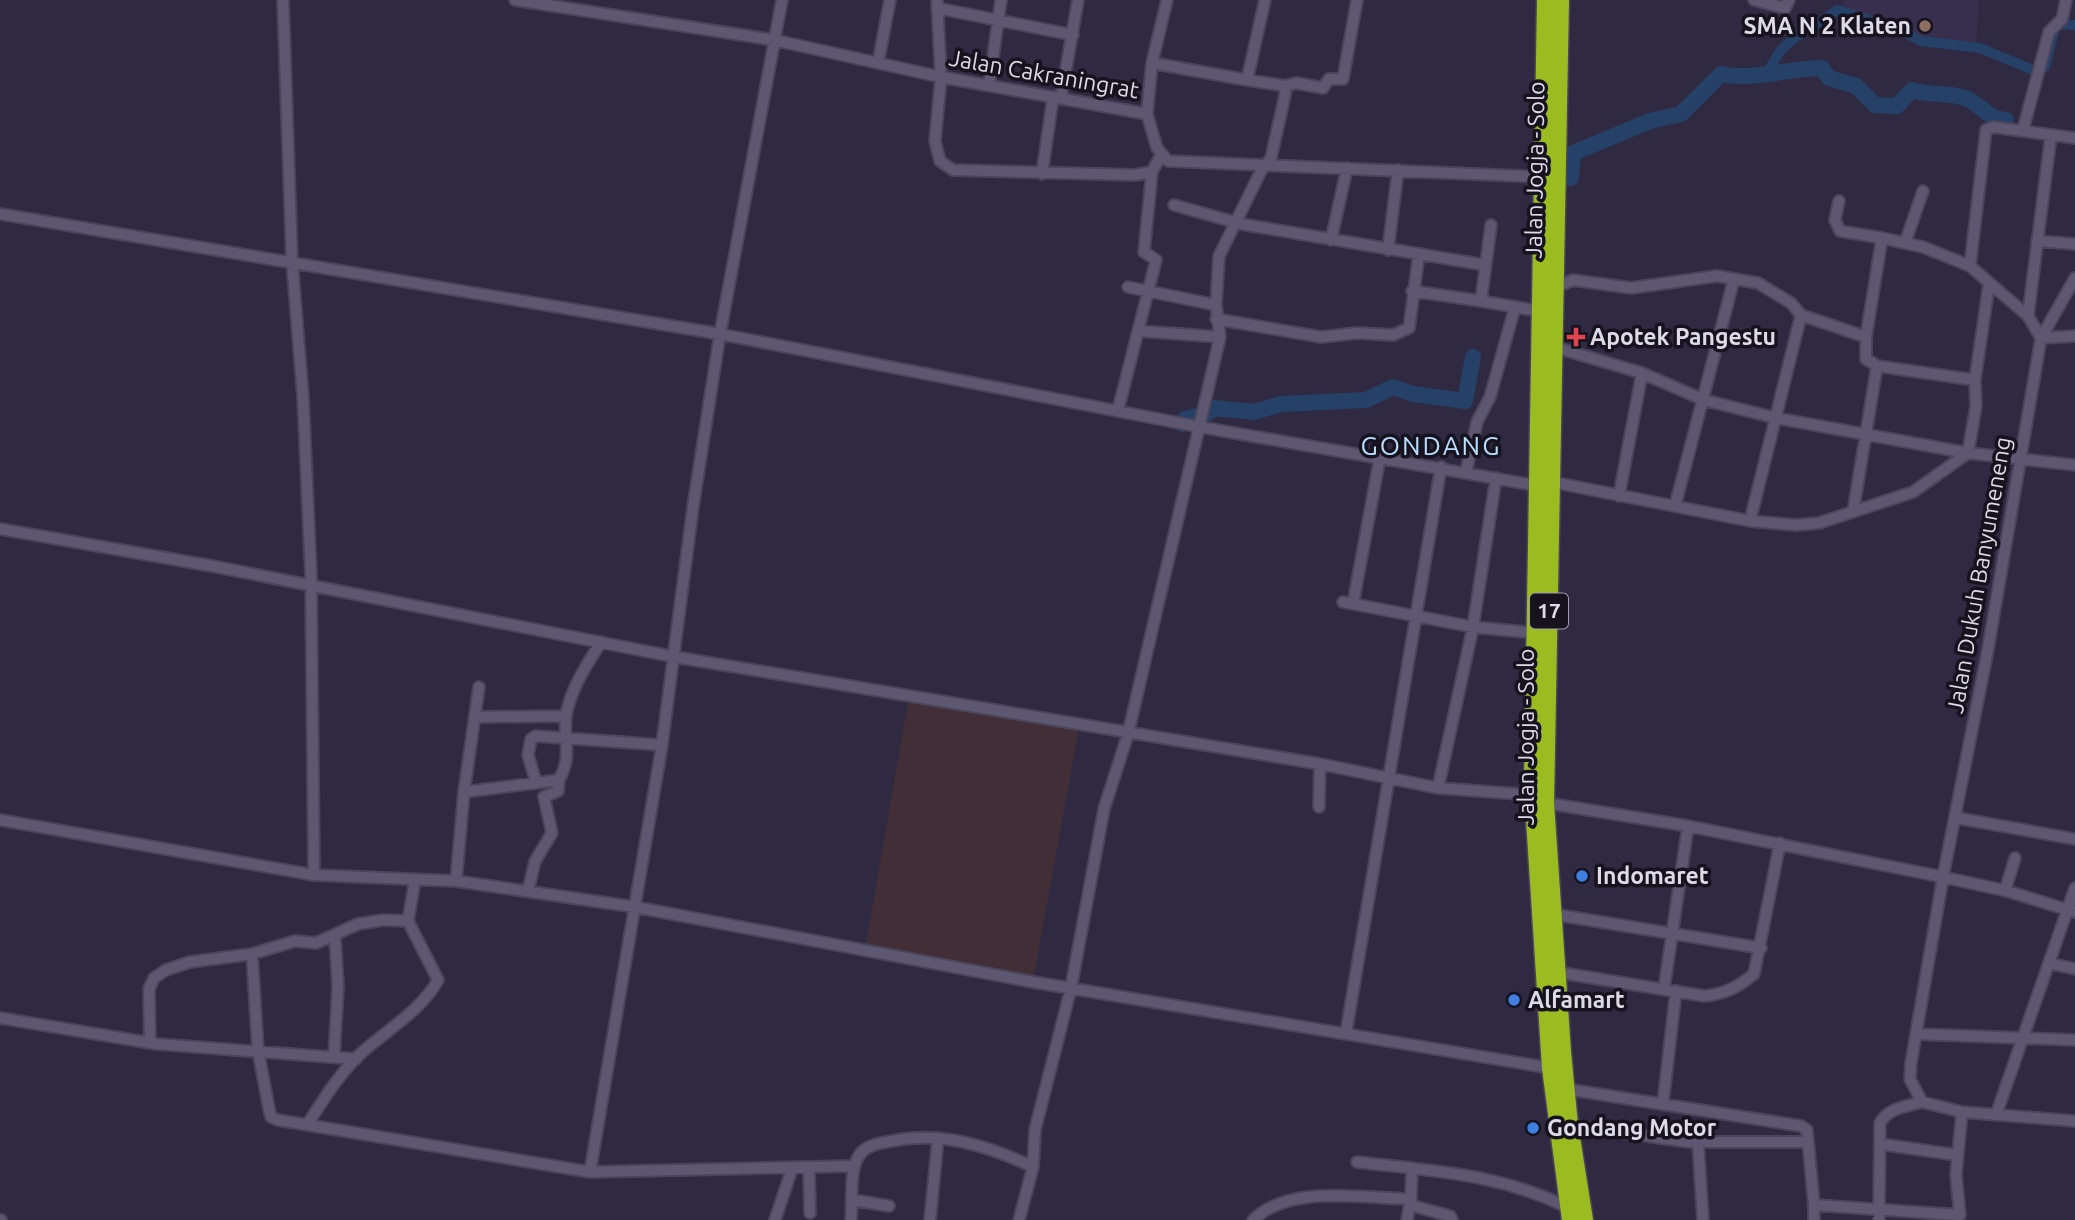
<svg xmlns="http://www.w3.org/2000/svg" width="2075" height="1220" viewBox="0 0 2075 1220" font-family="Ubuntu,sans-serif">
	<rect width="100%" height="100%" fill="#2f2941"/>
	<path fill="#382f4e" d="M1844 0H1979L1976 47 1905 35 1842 17Z"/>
	<path fill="#412e36" d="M908 701 1079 728 1033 982 865 950Z"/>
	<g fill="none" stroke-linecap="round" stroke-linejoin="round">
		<path stroke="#254168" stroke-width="10" d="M1767 73 1780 51 1793 39 1838 10 1896 28 1921 41 1980 48 2038 72 2045 67 2056 24 2075 25"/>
		<path stroke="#254168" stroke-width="16" d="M1571 178 1573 153 1650 121 1681 114 1721 74C1751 81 1791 68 1822 68L1829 78 1856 86 1875 105 1897 106 1912 90C1929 96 1946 92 1962 97 1981 102 1985 119 2006 120
			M1182 424 1185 419 1206 414 1215 408 1254 412 1281 404 1366 400 1393 387 1413 394 1465 401 1473 357"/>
		<defs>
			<path id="minor" d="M283 0 292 261 303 397 311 575 314 875
				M515 0 774 40 941 77 1147 114 1157 148 1168 161 1541 177
				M937 0 941 77 935 141 940 161 953 170 1135 175 1152 172 1161 155
				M1754 0 1785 8 1789 0
				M937 8 1073 35
				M878 63 890 0
				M1152 63 1247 80
				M989 85 1001 0
				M1286 86 1296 83 1323 88 1329 79H1343L1357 0
				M1061 98 1078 0
				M1147 114 1152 63 1167 0
				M2023 130 2049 32 2062 19 2066 0
				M1042 174 1053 97
				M1839 201 1835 220 1840 231 1882 238 1866 337V359L1877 366 1975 380
				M1174 205 1241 224 1485 265
				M0 214 720 334 1200 427 1539 486
				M1491 225 1481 301 1538 311
				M1882 238 1923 247 1970 266 2028 316 2041 338 2075 336
				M1331 240 1347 168
				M2037 241 2075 244
				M1905 243 1923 191
				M1388 250 1398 170
				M1970 266 1986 130 1993 127 2075 138
				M2075 278 2041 338 1988 649 1943 877 2007 891 2075 912
				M1128 287 1216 305
				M1552 289 1573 280 1631 288 1717 276 1758 283 1791 303 1801 315 1866 337
				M1412 291 1481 301
				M2028 316 2051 135
				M1216 319 1321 337 1357 333 1393 335 1409 328 1419 254
				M1139 331 1220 337
				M1554 347 1642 373 1704 400 1776 418 1968 453 2075 465
				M1118 410 1156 260 1144 252 1152 172
				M1466 472 1477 422 1490 397 1515 307
				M1552 482 1750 521 1796 525 1819 523 1913 492 1968 453 1976 406 1975 380 1989 284
				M1619 496 1642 373
				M1675 506 1734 279
				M1853 512 1877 366
				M1750 521 1801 315
				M0 529 212 566 675 657 1320 764 1438 788 1533 795
				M1343 602 1473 627 1535 633
				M1353 604 1380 457
				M476 717 566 716
				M536 782 528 755 531 739 536 736 662 745
				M1438 788 1473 627 1496 478
				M464 792 559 780C573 754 563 742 566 716 570 690 587 664 601 642
				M1546 803 1688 826 1943 877 1911 1063 1910 1079 1922 1102 1962 1112 2075 1121
				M1319 807 1320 764
				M1957 818 2075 839
				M0 820 314 875 456 881 635 907 1033 982 1550 1068
				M456 881 464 792 479 687
				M528 891 535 861 552 833 544 797 558 791 559 780
				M2005 891 2015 858
				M1552 914 1761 948
				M252 954 258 1050 269 1109 271 1117 278 1120 590 1172 854 1166
				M2049 963 2075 969
				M1556 972 1704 996C1725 994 1738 987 1754 974L1780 843
				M1664 989 1688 826
				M0 1018 157 1044 356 1059
				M1346 1033 1441 467
				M1917 1034 2075 1040
				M150 1043 149 989 154 978 166 970 190 962 252 954 295 941 316 943 358 924 383 920 408 921
				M334 1057 338 987 335 936
				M1566 1089 1801 1126 1807 1130 1814 1205
				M1663 1103 1676 991
				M1996 1115 2075 888
				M307 1125C322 1102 336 1079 355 1059 381 1033 420 1013 438 980L408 921 415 880
				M1570 1125 1689 1142H1808
				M1698 1142 1703 1220
				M1880 1144 1957 1155
				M1357 1162C1432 1171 1497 1173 1567 1207
				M809 1168 810 1213
				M590 1172 662 745 693 507 720 334 782 0
				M853 1200 889 1206
				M1410 1205 1450 1216 1452 1220
				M0 1220H1
				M775 1220 792 1169
				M851 1220C853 1202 848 1165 862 1152 869 1144 882 1143 892 1141 941 1131 989 1146 1033 1167
				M930 1220 938 1138
				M1019 1220 1033 1167 1035 1130 1071 988 1104 809 1128 734 1220 337 1216 305 1219 256 1261 171 1271 158 1285 95 1286 86 1247 80 1265 0
				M1253 1220C1290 1184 1362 1198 1411 1199L1412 1168
				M1407 1220 1411 1199
				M1814 1220V1205L1960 1215 1956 1175 1962 1112
				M1879 1220 1880 1123C1888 1108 1907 1106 1922 1102"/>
			<path id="highway" d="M1545 0 1532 788 1550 1068 1570 1220
				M1561 0 1546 803 1563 1052 1570 1125 1585 1220"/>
		</defs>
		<use href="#minor" stroke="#4a455a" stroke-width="14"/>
		<use href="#highway" stroke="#4a455a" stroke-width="19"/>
		<use href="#minor" stroke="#5e5772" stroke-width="10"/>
		<use href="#highway" stroke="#9bbc21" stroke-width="16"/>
	</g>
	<circle fill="#8d6e63" stroke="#16131e" stroke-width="2.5" cx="1925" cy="26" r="7"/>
	<path fill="#e0444e" stroke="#16131e" stroke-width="2.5" d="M1572.5 326.5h7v7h7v7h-7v7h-7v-7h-7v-7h7z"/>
	<g fill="#3f7fe0" stroke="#16131e" stroke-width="2.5">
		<circle cx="1582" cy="876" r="7"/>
		<circle cx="1514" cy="1000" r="7"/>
		<circle cx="1533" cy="1128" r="7"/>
	</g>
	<g text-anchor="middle" stroke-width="7" stroke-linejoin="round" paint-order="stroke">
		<rect fill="#16131e" stroke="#a19ead" stroke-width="2" x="1530" y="593.5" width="38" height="35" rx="5"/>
		<g font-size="21" font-weight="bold" fill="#dddaea">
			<text x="1549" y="618">17</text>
		</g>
		<g font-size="23" font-weight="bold" fill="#dddaea" stroke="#16131e" text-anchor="start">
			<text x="1911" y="34" text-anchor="end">SMA N 2 Klaten</text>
			<text x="1590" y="345">Apotek Pangestu</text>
			<text x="1596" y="884">Indomaret</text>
			<text x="1528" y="1008">Alfamart</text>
			<text x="1547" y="1136">Gondang Motor</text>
		</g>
		<g font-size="23" fill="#dddaea" stroke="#16131e">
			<text transform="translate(1044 74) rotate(10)" y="8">Jalan Cakraningrat</text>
			<text transform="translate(1535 170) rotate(-89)" y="8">Jalan Jogja - Solo</text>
			<text transform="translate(1979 575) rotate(-80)" y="8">Jalan Dukuh Banyumeneng</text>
			<text transform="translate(1526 737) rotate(-90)" y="8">Jalan Jogja - Solo</text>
		</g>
		<g font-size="26" letter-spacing="2" fill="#b8ddfe" stroke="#16131e">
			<text x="1431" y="455">GONDANG</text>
		</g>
	</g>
</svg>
